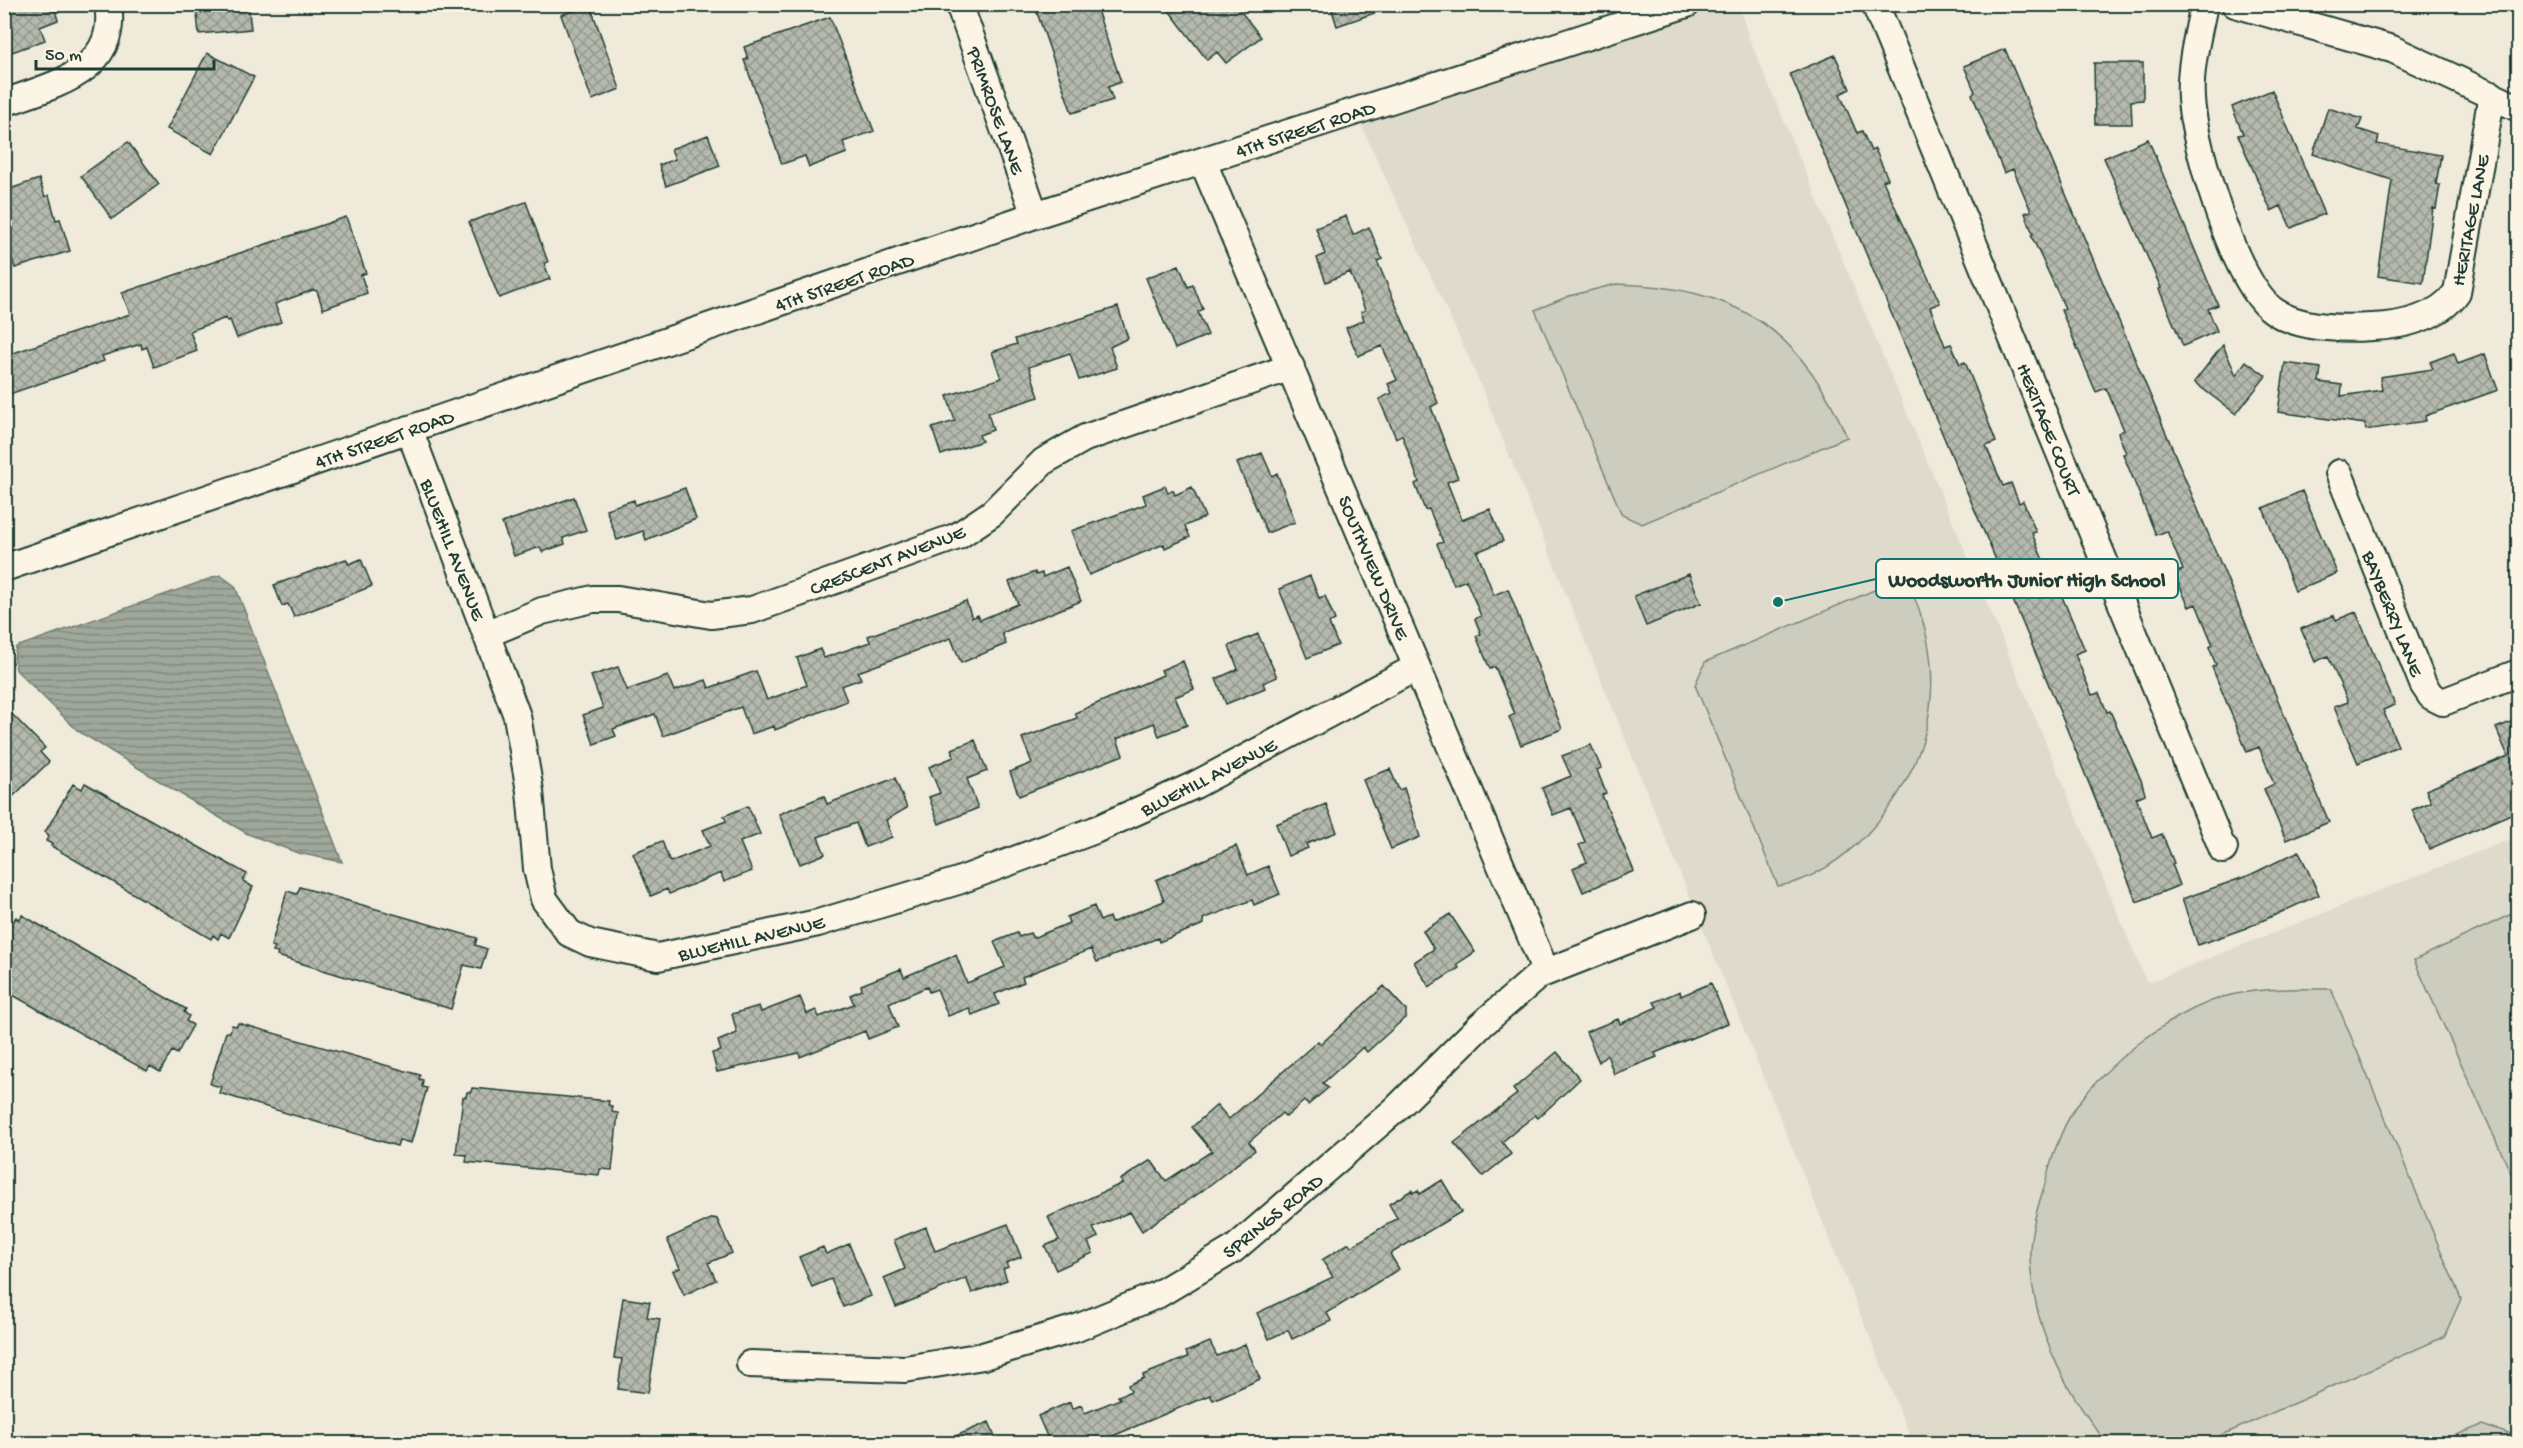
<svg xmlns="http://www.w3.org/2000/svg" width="2523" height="1448" viewBox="0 0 2523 1448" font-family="'Gochi Hand',sans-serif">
	<defs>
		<pattern id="water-rules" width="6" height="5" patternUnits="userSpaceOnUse" patternTransform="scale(1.5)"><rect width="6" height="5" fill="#9fa89a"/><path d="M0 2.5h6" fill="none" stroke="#818a7e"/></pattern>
		<pattern id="building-cross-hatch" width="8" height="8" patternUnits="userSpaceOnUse" patternTransform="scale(1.5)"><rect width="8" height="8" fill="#b5b9ad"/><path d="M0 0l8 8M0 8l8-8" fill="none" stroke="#93988e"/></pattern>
	</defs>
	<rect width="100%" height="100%" fill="#efeada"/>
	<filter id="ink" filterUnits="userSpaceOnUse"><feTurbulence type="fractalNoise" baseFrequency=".0167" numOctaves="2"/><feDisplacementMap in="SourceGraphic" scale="12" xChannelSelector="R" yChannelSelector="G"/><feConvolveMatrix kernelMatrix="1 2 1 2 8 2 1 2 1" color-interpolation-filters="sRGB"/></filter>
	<g filter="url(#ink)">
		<path fill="#dedbcc" d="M1703 5H1739L1749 38 2147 983 2518 836V1443H1913L1474 369 1355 112Z"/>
		<path fill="#cccdbf" stroke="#76857a" stroke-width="1.5" d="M1616 284C1734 286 1800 327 1847 437L1642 524 1622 515 1535 310 1569 296Z
			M1905 577C1951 668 1937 759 1867 834 1845 857 1811 882 1778 886L1695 685 1705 662Z
			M2518 911V1189L2414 960Z
			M2331 989 2461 1299 2444 1337 2204 1443H2107C2064 1390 2033 1328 2030 1258 2029 1235 2037 1209 2044 1187 2051 1161 2060 1129 2076 1107 2108 1062 2169 1014 2223 997 2257 987 2296 989 2331 989Z
			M2482 1425 2518 1437V1443H2436Z"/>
		<path fill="url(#water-rules)" stroke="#6c7d71" stroke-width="1.5" d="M220 575 235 586 342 862 298 853 248 834 205 809 78 731 16 670 14 658 16 647Z"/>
		<path fill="url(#building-cross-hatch)" stroke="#1f3d34" stroke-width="1.5" d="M18 4H53L58 20 40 27 45 40 4 55V9Z
			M196 4H248L251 29 199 34Z
			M1034 4H1095L1121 82 1108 87 1113 100 1072 113Z
			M1164 4H1235L1261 37 1226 63 1217 52 1207 60Z
			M1330 4H1389V8L1337 26Z
			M590 5 620 89 592 100 561 15Z
			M830 17 874 131 843 142 847 153 809 167 805 156 782 164 744 60 748 59 744 47Z
			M2005 49 2329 822 2286 840 2264 789 2274 784 2259 747 2247 752 2212 667 2216 665 2209 647 2213 645 2196 604 2189 607 2174 573 2183 570 2167 531 2156 535 2123 454 2126 453 2118 433 2124 430 2106 388 2096 392 2061 310 2065 308 2031 235 2033 234 2025 213 2031 211 2013 169 2004 173 1972 94 1975 92 1964 66Z
			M207 53 254 77 213 154 167 129Z
			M1835 55 1850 89 1840 94 1857 133 1862 131 1871 151 1875 149 1888 179 1883 181 1940 303 1930 307 1945 346 1951 344 1960 364 1965 362 1977 392 1996 442 1986 446 2003 486 2011 483 2019 503 2023 501 2036 532 2032 533 2047 570 2050 569 2085 650 2075 654 2092 695 2099 693 2107 712 2110 711 2141 780 2145 794 2136 798 2152 838 2162 834 2174 863 2172 864 2180 885 2137 902 2051 690 1790 74Z
			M2094 63H2143V100L2131 101 2132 124H2095Z
			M2272 90 2324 214 2291 228 2281 206 2271 211 2238 135 2243 134 2232 107Z
			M2328 108 2362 119 2358 129 2379 136 2377 144 2441 155 2436 184 2440 185 2436 209 2433 208 2423 283 2378 276 2392 180 2313 154Z
			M708 135 720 166 666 186 659 165 675 159 671 149Z
			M2148 139 2218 305 2208 309 2217 331 2183 346 2159 289 2161 288 2104 158Z
			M128 142 159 184 112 219 81 176Z
			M39 179 45 197 49 195 56 220 60 219 70 251 15 268 4 235V191Z
			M526 202 548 262 544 263 550 279 499 298 469 222Z
			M1346 216 1353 235 1369 227 1382 259 1377 261 1438 403 1431 407 1458 478 1447 482 1462 520 1490 509 1503 541 1477 552 1494 595 1508 589 1562 729 1521 745 1509 717 1515 714 1495 667 1490 669 1476 636 1481 634 1475 619 1481 616 1466 580 1454 585 1437 544 1443 542 1429 509 1425 510 1415 484 1419 482 1402 435 1396 438 1379 399 1392 393 1388 384 1397 380 1382 346 1358 356 1346 328 1364 320 1361 312 1365 310 1350 272 1326 282 1317 258 1325 254 1316 228Z
			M346 217 366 273 361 275 367 293 323 309 317 291 313 290 275 304 281 322 237 338 230 320 227 321 226 318 190 331 197 351 154 367 147 347 142 349 141 344 102 356 104 361 4 396V356L130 314 122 293Z
			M1179 265 1188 287 1193 285 1203 309 1198 312 1208 335 1175 349 1146 278Z
			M1118 307 1128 338 1110 347 1117 368 1079 380 1070 353 1029 367 1039 397 988 413 993 430 979 435 982 441 941 455 932 428 955 421 947 396 1001 378 992 352 1017 344 1015 339Z
			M2223 345 2236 375 2246 361 2266 376 2236 414 2194 382Z
			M2454 353 2458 364 2485 354 2498 390 2425 416 2426 421 2366 430 2365 424 2278 412 2285 363 2321 368 2319 382 2342 385 2341 396 2382 390 2380 377 2433 369 2430 362Z
			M1262 453 1272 476 1277 473 1295 522 1267 533 1237 463Z
			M1165 486 1168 493 1173 490 1175 495 1192 487 1205 517 1185 526 1190 537 1165 548 1164 544 1089 575 1071 531 1146 504 1143 495Z
			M685 488 696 519 646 540 643 531 617 540 606 509 634 500 635 505Z
			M2302 491 2337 573 2295 591 2263 508Z
			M574 497 586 530 563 538 565 544 542 552 540 547 514 556 502 523Z
			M346 559 349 564 361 559 372 586 294 617 288 604 282 606 274 585Z
			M1067 567 1081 601 1002 633 1006 644 961 663 951 638 858 672 861 679 841 686 847 701 775 730 774 726 751 734 741 707 663 736 655 714 613 729 616 736 594 744 583 715 603 708 591 676 618 667 627 690 668 676 674 691 706 680 709 688 756 671 767 700 807 685 797 658 820 649 824 658 870 642 868 636 966 601 972 618 978 615 980 620 1018 604 1009 582 1035 572 1036 575 1042 573 1043 577Z
			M1689 574 1701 603 1646 626 1634 596Z
			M1310 576 1319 598 1325 596 1335 620 1329 623 1338 645 1307 658 1279 589Z
			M2356 612 2395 705 2383 710 2398 746 2358 763 2334 707 2348 702 2328 656 2315 662 2301 629 2334 615 2336 620Z
			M1258 634 1277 677 1263 683 1265 688 1226 704 1216 679 1238 669 1229 646Z
			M1183 661 1194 689 1175 697 1187 725 1159 736 1154 723 1117 739 1123 755 1019 796 1010 772 1032 763 1022 738 1077 718 1075 713 1163 675 1161 670Z
			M4 706 45 748 40 752 49 762 4 805Z
			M2518 719V811L2429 849 2412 810 2431 802 2426 790 2508 756 2496 728Z
			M975 740 987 771 967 779 978 808 939 824 929 797 940 793 929 767 954 757 952 749Z
			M1591 745 1601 768 1597 770 1606 793 1602 795 1634 871 1583 892 1573 868 1587 862 1579 845 1585 842 1571 808 1553 815 1542 788 1571 776 1562 756Z
			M1390 769 1399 790 1404 788 1420 837 1391 849 1363 780Z
			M895 778 907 808 886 820 892 837 865 847 856 823 818 837 825 854 800 864 779 814 824 796 827 804Z
			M85 783 247 874 243 881 253 887 229 938 221 933 218 939 213 935 211 939 51 846 52 844 46 841 49 835 45 832 73 784 82 789Z
			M1326 804 1337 832 1306 844 1308 848 1288 856 1276 824Z
			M748 806 760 834 740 842 752 871 724 882 721 873 669 894 667 889 651 896 633 853 662 841 670 862 710 846 703 830 726 821 724 816Z
			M1236 846 1248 875 1268 866 1280 894 1254 905 1252 900 1203 919 1204 924 1159 942 1158 938 1097 962 1091 949 1022 977 1024 982 995 994 999 1004 972 1015 969 1008 948 1016 937 989 929 992 927 987 889 1003 898 1027 868 1039 865 1031 800 1057 799 1053 717 1072 712 1053 721 1051 718 1041 737 1033 732 1014 759 1006 761 1012 800 997 807 1014 816 1010 819 1017 854 1004 850 995 862 990 861 985 901 969 904 977 956 955 967 983 1005 967 994 942 1017 933 1019 937 1030 933 1033 938 1069 923 1067 917 1094 906 1100 921 1109 917 1111 923 1164 901 1156 880Z
			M2299 851 2319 895 2246 928 2198 945 2182 899 2250 875Z
			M300 887 477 938 475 945 487 949 481 969 464 965 451 1009 277 956 278 953 273 952 275 947 271 946 287 891 297 894Z
			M1450 914 1475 952 1457 964 1459 968 1429 987 1414 962 1434 949 1423 931Z
			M22 915 186 1009 184 1012 189 1016 186 1021 193 1025 177 1054 172 1051 160 1072 150 1066 147 1071 4 990V917L13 922 16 917 19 920Z
			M1711 983 1728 1023 1655 1053 1657 1057 1614 1074 1607 1055 1599 1062 1586 1032 1618 1019 1620 1024 1657 1007 1654 1002 1680 991 1681 996Z
			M1384 986 1406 1010V1017L1367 1052 1363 1047 1323 1083 1328 1088 1308 1105 1304 1101 1286 1117 1282 1113 1249 1142 1255 1150 1198 1194 1142 1231 1130 1212 1093 1228 1098 1237 1088 1242 1093 1253 1056 1270 1045 1246 1059 1240 1048 1217 1123 1183 1120 1180 1151 1160 1166 1181 1212 1151 1192 1127 1217 1105 1229 1119 1318 1041 1321 1044Z
			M238 1023 420 1075 419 1079 423 1080 422 1087 427 1088 411 1143 399 1140 397 1146 219 1093 221 1087 210 1084 226 1032H230L232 1025 237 1026Z
			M1557 1052 1580 1079 1538 1118 1535 1115 1502 1142 1511 1154 1483 1176 1454 1143 1517 1094 1513 1089Z
			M472 1088 609 1101 608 1105 612 1106V1112L618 1113 612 1170 600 1169 599 1175 466 1162 467 1155 456 1154 463 1097H466L467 1092H471Z
			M1442 1180 1461 1212 1390 1254 1399 1269 1327 1313 1331 1321 1292 1339 1288 1330 1269 1339 1257 1313 1333 1277 1322 1260 1349 1243 1351 1247 1397 1218 1389 1204 1412 1190 1413 1193 1418 1190 1420 1194Z
			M713 1218 717 1219 732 1253 708 1263 716 1280 684 1295 673 1271 680 1268 667 1239Z
			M1008 1224 1021 1257 1006 1263 1008 1267 1003 1269 1007 1280 972 1293 966 1278 896 1307 884 1278 905 1269 894 1240 926 1227 935 1251Z
			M849 1244 871 1296 843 1307 831 1279 812 1287 799 1257 823 1247 826 1254Z
			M623 1298 650 1302 647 1317 660 1319 648 1393 618 1389 622 1359 614 1358Z
			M1210 1342 1217 1356 1245 1344 1260 1379 1213 1400 1210 1395 1108 1438 1110 1443H1050L1038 1416 1070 1402 1072 1409 1081 1405 1085 1413 1120 1399 1118 1396 1131 1391 1128 1385 1144 1378 1143 1375 1188 1357 1186 1352Z
			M989 1422 998 1443H939Z"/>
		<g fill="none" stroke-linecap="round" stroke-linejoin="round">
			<defs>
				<path id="minor" d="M959 4 1035 215
					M1875 4 2223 850 2224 848
					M2204 4C2198 35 2189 68 2191 99 2194 146 2235 285 2274 311 2300 329 2341 329 2372 327 2401 326 2439 318 2457 292L2492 95
					M2235 4 2392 49 2518 108
					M4 103C53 85 119 72 108 4
					M1203 162 1546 972
					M409 429 517 716 530 791 537 869 544 899 569 933 590 943 658 957 818 923 958 881 1095 830 1195 785 1417 667
					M2339 473 2423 684 2431 696 2443 702 2518 673
					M4 568 1035 215 1687 4
					M487 634 542 611 593 599H618L711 615 752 610 958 536 992 513 1044 461 1085 438 1291 367
					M750 1364 905 1369 983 1356 1077 1328 1157 1295 1234 1249 1396 1109 1481 1025 1539 975 1692 915"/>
			</defs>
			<use href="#minor" stroke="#1f3d34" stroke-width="30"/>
			<use href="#minor" stroke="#fcf5e5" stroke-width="26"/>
		</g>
	</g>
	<g text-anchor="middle" stroke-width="4.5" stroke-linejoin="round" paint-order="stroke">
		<g font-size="20" fill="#1f3d34" stroke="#fcf5e5">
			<text transform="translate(997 110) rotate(70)" y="7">PRIMROSE LANE</text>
			<text transform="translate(1305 128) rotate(-18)" y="7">4TH STREET ROAD</text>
			<text transform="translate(2469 220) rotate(-79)" y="7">HERITAGE LANE</text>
			<text transform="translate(844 281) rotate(-19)" y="7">4TH STREET ROAD</text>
			<text transform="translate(2050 429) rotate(68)" y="7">HERITAGE COURT</text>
			<text transform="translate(384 438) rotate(-19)" y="7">4TH STREET ROAD</text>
			<text transform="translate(454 549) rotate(69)" y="7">BLUEHILL AVENUE</text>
			<text transform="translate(887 559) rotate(-21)" y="7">CRESCENT AVENUE</text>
			<text transform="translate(1375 567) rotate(67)" y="7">SOUTHVIEW DRIVE</text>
			<text transform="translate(2394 613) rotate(68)" y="7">BAYBERRY LANE</text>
			<text transform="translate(1208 776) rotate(-27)" y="7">BLUEHILL AVENUE</text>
			<text transform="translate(751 937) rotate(-13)" y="7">BLUEHILL AVENUE</text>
			<text transform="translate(1272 1215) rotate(-39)" y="7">SPRINGS ROAD</text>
		</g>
	</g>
	<path fill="none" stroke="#0f766e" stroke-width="2" d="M1778 602L1876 579"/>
	<circle fill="#0f766e" stroke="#fcf5e5" stroke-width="2" cx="1778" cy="602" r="6"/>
	<rect fill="#fcf5e5" stroke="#0f766e" stroke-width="2" x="1876" y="559" width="302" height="39" rx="6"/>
	<g font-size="21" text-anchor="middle" font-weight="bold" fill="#1f3d34">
		<text x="2027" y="586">Woodsworth Junior High School</text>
	</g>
	<rect width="2523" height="1448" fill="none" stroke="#fcf5e5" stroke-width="24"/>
	<rect x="12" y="12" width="2499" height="1424" fill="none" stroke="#1f3d34" stroke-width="2" filter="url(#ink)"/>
	<path d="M36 60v9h178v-9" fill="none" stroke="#1f3d34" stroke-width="3"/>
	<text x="45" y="60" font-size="18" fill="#1f3d34" stroke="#fcf5e5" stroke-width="4.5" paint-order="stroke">50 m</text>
</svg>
